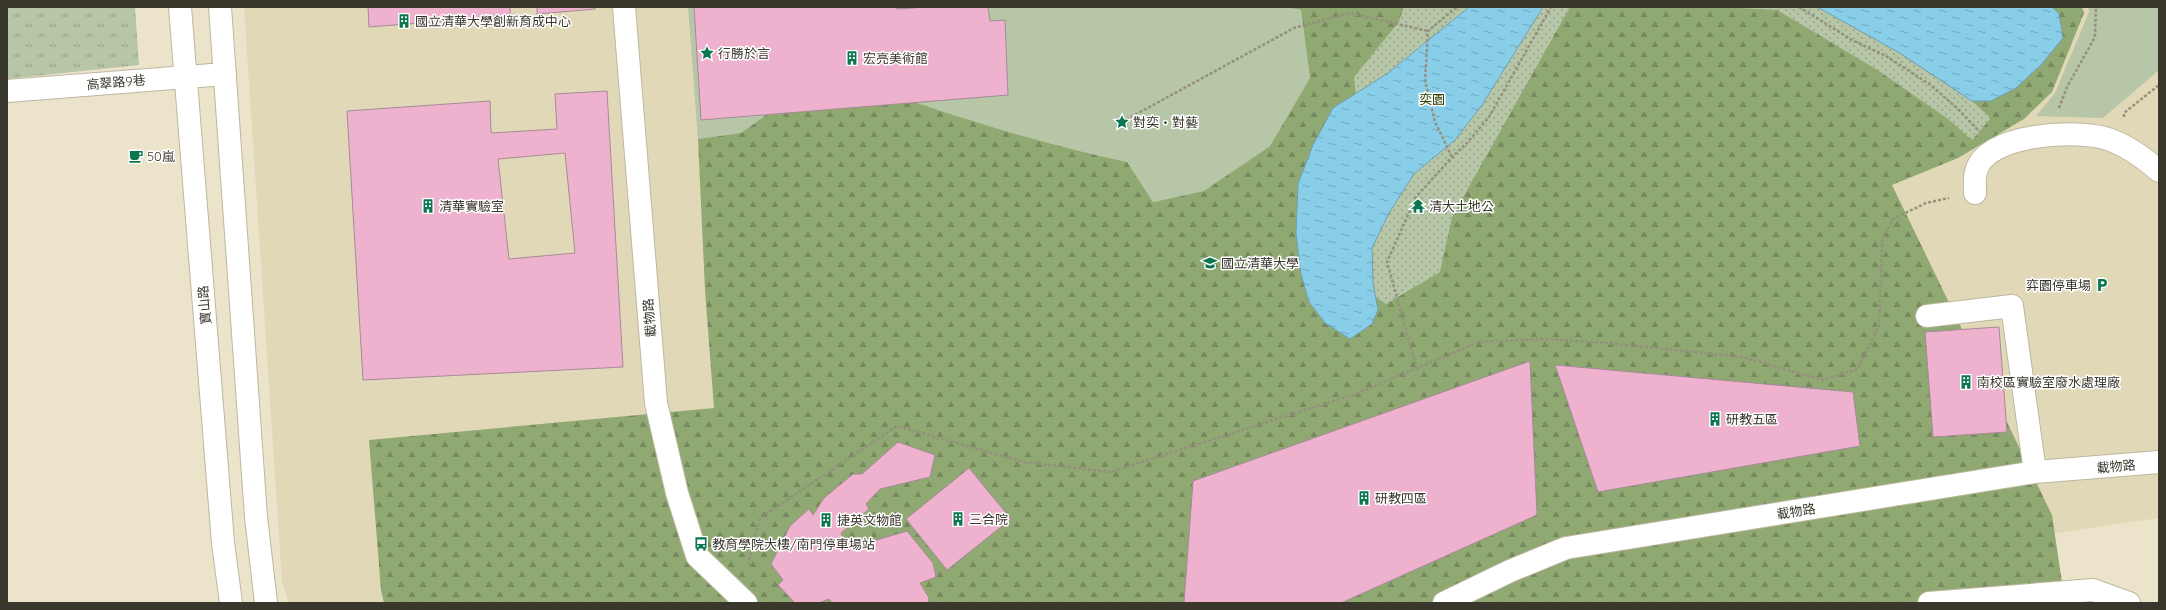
<svg xmlns="http://www.w3.org/2000/svg" width="2166" height="610" viewBox="0 0 2166 610" font-family="Quicksand,'Noto Sans TC',sans-serif">
	<defs>
		<pattern id="forest-firs" width="22" height="20" patternUnits="userSpaceOnUse"><rect width="22" height="20" fill="#90a872"/><path d="M5 1l3.5 6h-7zM16 11l3.5 6h-7z" fill="#778a5e"/></pattern>
		<pattern id="park-tufts" width="24" height="20" patternUnits="userSpaceOnUse"><rect width="24" height="20" fill="#b7c6a6"/><path d="M3 7l-1-3M5 7V3M7 7l1-3M15 17l-1-3M17 17v-4M19 17l1-3" fill="none" stroke="#96a287"/></pattern>
		<pattern id="garden-dots" width="8" height="8" patternUnits="userSpaceOnUse"><rect width="8" height="8" fill="#b7c6a6"/><path d="M2 2h.1M6 6h.1" fill="none" stroke="#96a287" stroke-width="1.8" stroke-linecap="round"/></pattern>
		<pattern id="water-ripples" width="26" height="14" patternUnits="userSpaceOnUse"><rect width="26" height="14" fill="#89cee8"/><path d="M2 4q2-2 4 0t4 0M15 11q2-2 4 0t4 0" fill="none" stroke="#71a8bc"/></pattern>
	</defs>
	<rect width="100%" height="100%" fill="#ebe4cb"/>
	<path fill="#e1d8b7" d="M244 7H2159V518L1921 553 1722 603H289L282 582Z"/>
	<path fill="#b7c6a6" d="M688 7H1285L1301 10 1310 78 1270 146 1204 191 1152 202 1127 162C1025 141 925 106 826 72L741 133 698 139Z
		M2088 7H2159V70L2103 118 2036 116 2055 93 2089 12Z"/>
	<path fill="url(#forest-firs)" d="M1285 7H2082L2084 13 2052 92 2024 119 1958 158 1892 185 2052 515 2065 603H384L381 590 369 440 714 408 705 290 698 139 741 133 826 72C925 106 1025 141 1127 162L1153 202 1204 191 1270 146 1310 78 1301 10Z"/>
	<path fill="url(#park-tufts)" d="M7 7H135L139 65 7 79Z"/>
	<path fill="url(#garden-dots)" d="M1404 7H1570L1452 217 1440 272 1386 304 1359 287 1364 170 1354 77 1398 23Z
		M1717 7H1817L1898 52 1972 101 1991 118 1972 140 1948 119 1879 71 1777 10Z"/>
	<path fill="url(#water-ripples)" stroke="#71a0b0" d="M1469 7H1543L1482 105 1455 140 1414 174 1389 213 1372 248 1373 283 1378 310 1372 324 1350 339 1325 323 1309 302 1301 274 1296 233 1298 184 1313 145 1333 108 1388 73Z
		M1817 7H2052L2059 14 2063 38 2041 65 2016 88 1991 101H1972L1898 52Z"/>
	<path fill="#efb2ce" stroke="#a48b96" fill-rule="evenodd" d="M368 7H510V16L369 27Z
		M537 7H595V9L537 14Z
		M694 7H897V9L927 7H988L990 21 1005 20 1008 95 701 120Z
		M607 91 623 367 363 380 347 111 490 101 491 133 557 129 555 94ZM565 153 575 253 509 259 498 159Z
		M1999 327 2007 432 1933 437 1925 332Z
		M1530 361 1537 515 1341 603H1184L1193 481Z
		M1555 365 1853 392 1860 446 1598 492Z
		M898 442 935 455 930 477 880 489 866 504 869 509 841 533 844 542 860 545 907 531 933 563 936 577 920 583 929 598 928 603H832L829 599 819 603H795L778 585 783 580 771 564 790 526 809 509 813 515 824 498 853 474H862Z
		M969 468 1011 519 947 570 906 519Z"/>
	<g fill="none" stroke-linecap="round" stroke-linejoin="round">
		<defs>
			<path id="minor" d="M180 7 223 543 231 603
				M220 7 256 517 266 603
				M624 7 656 403 677 493 697 556 746 603
				M7 91 225 74
				M1975 193C1975 186 1974 178 1976 172 1985 133 2077 129 2108 139 2128 146 2143 157 2159 171
				M1927 316 2012 306 2035 472
				M1444 603 1510 571 1566 548 2035 472 2159 462
				M1929 603 2093 590 2129 603"/>
		</defs>
		<use href="#minor" stroke="#beb79f" stroke-width="24"/>
		<path stroke="#95907e" stroke-width="2.5" stroke-dasharray="3 2" stroke-linecap="butt" d="M1799 7 1852 40 1886 56 1929 84 1957 108 1978 130
			M2059 108 2067 87 2095 37 2096 7
			M2124 117V113L2159 85
			M1122 122 1294 28 1349 13 1428 31
			M1452 157 1435 122 1425 81 1428 31 1457 7
			M1416 198 1417 205
			M1417 369 1387 262 1416 197 1452 157 1467 143 1489 117 1551 7
			M748 565 760 518 897 426 1023 462 1110 472 1356 394 1479 342 1545 339 1606 343 1742 357 1823 380 1858 369 1879 325 1882 240 1893 219 1926 203 1949 198"/>
		<use href="#minor" stroke="#fff" stroke-width="22"/>
	</g>
	<defs>
		<symbol id="building-bare" viewBox="-9 -9 18 18"><path d="M-4-6H4V6H1V3H-1V6H-4ZM-2.5-4.3h1.7v1.8h-1.7ZM.8-4.3h1.7v1.8H.8ZM-2.5-1h1.7V.8h-1.7ZM.8-1h1.7V.8H.8Z" fill="#0b7750" stroke="#fff" stroke-width="2.5" paint-order="stroke"/></symbol>
		<symbol id="sight-bare" viewBox="-9 -9 18 18"><path d="M0-6L1.8-2.2L6-1.7L2.9 1.2L3.7 5.4L0 3.3L-3.7 5.4L-2.9 1.2L-6-1.7L-1.8-2.2Z" fill="#0b7750" stroke="#fff" stroke-width="2.5" paint-order="stroke"/></symbol>
		<symbol id="cafe-bare" viewBox="-9 -9 18 18"><path d="M-5.5-4.5H6V0H3Q3 3.5 0 3.5H-2.5Q-5.5 3.5-5.5 0ZM3-3.2v2h1.7v-2ZM-6 4.5H4V6H-6Z" fill="#0b7750" stroke="#fff" stroke-width="2.5" paint-order="stroke"/></symbol>
		<symbol id="temple-bare" viewBox="-9 -9 18 18"><path d="M0-6L5-2H3V0L6.5 2.5H4V6H1.5V3h-3V6H-4V2.5H-6.5L-3 0V-2H-5Z" fill="#0b7750" stroke="#fff" stroke-width="2.5" paint-order="stroke"/></symbol>
		<symbol id="university-bare" viewBox="-9 -9 18 18"><path d="M0-5L7-2L0 1L-7-2ZM-4 1L0 2.5L4 1V4Q0 6-4 4Z" fill="#0b7750" stroke="#fff" stroke-width="2.5" paint-order="stroke"/></symbol>
		<symbol id="parking-bare" viewBox="-9 -9 18 18"><path d="M-3.5-5.5H1a3.5 3.5 0 0 1 0 7H-1V5.5H-3.5ZM-1-3.4V-.6H.8a1.4 1.4 0 0 0 0-2.8Z" fill="#0b7750" stroke="#fff" stroke-width="2.5" paint-order="stroke"/></symbol>
		<symbol id="bus-bare" viewBox="-9 -9 18 18"><path d="M-5-6H5V4H4V6H2V4H-2V6H-4V4H-5ZM-3.5-4V0h7V-4ZM-3.5 1.2v1.5H-2V1.2ZM2 1.2v1.5H3.5V1.2Z" fill="#0b7750" stroke="#fff" stroke-width="2.5" paint-order="stroke"/></symbol>
	</defs>
	<g fill-rule="evenodd">
		<use href="#building-bare" x="394" y="11" width="20" height="20"/>
		<use href="#sight-bare" x="697" y="43" width="20" height="20"/>
		<use href="#building-bare" x="842" y="48" width="20" height="20"/>
		<use href="#sight-bare" x="1112" y="112" width="20" height="20"/>
		<use href="#cafe-bare" x="126" y="146" width="20" height="20"/>
		<use href="#building-bare" x="418" y="196" width="20" height="20"/>
		<use href="#temple-bare" x="1408" y="196" width="20" height="20"/>
		<use href="#university-bare" x="1200" y="253" width="20" height="20"/>
		<use href="#parking-bare" x="2092" y="275" width="20" height="20"/>
		<use href="#building-bare" x="1956" y="372" width="20" height="20"/>
		<use href="#building-bare" x="1705" y="409" width="20" height="20"/>
		<use href="#building-bare" x="1354" y="488" width="20" height="20"/>
		<use href="#building-bare" x="948" y="509" width="20" height="20"/>
		<use href="#building-bare" x="816" y="510" width="20" height="20"/>
		<use href="#bus-bare" x="691" y="534" width="20" height="20"/>
	</g>
	<g text-anchor="middle" stroke-width="3" stroke-linejoin="round" paint-order="stroke">
		<g font-size="13" fill="#39362c" stroke="#fff" text-anchor="start">
			<text x="415" y="26">國立清華大學創新育成中心</text>
			<text x="718" y="58">行勝於言</text>
			<text x="863" y="63">宏亮美術館</text>
			<text x="1133" y="127">對奕‧對藝</text>
			<text x="147" y="161">50嵐</text>
			<text x="439" y="211">清華實驗室</text>
			<text x="1429" y="211">清大土地公</text>
			<text x="1221" y="268">國立清華大學</text>
			<text x="2091" y="290" text-anchor="end">弈園停車場</text>
			<text x="1977" y="387">南校區實驗室廢水處理廠</text>
			<text x="1726" y="424">研教五區</text>
			<text x="1375" y="503">研教四區</text>
			<text x="969" y="524">三合院</text>
			<text x="837" y="525">捷英文物館</text>
			<text x="712" y="549">教育學院大樓/南門停車場站</text>
		</g>
		<g font-size="13" fill="#39362c" stroke="#fff">
			<text transform="translate(116 82) rotate(-5)" y="5">高翠路9巷</text>
			<text transform="translate(204 305) rotate(-95)" y="5">寶山路</text>
			<text transform="translate(649 318) rotate(-95)" y="5">載物路</text>
			<text transform="translate(2116 466) rotate(-5)" y="5">載物路</text>
			<text transform="translate(1796 511) rotate(-9)" y="5">載物路</text>
		</g>
		<g font-size="13" fill="#2b3f01" stroke="#fff">
			<text x="1432" y="104">奕園</text>
		</g>
	</g>
	<rect width="2166" height="610" fill="none" stroke="#39362c" stroke-width="16"/>
</svg>
